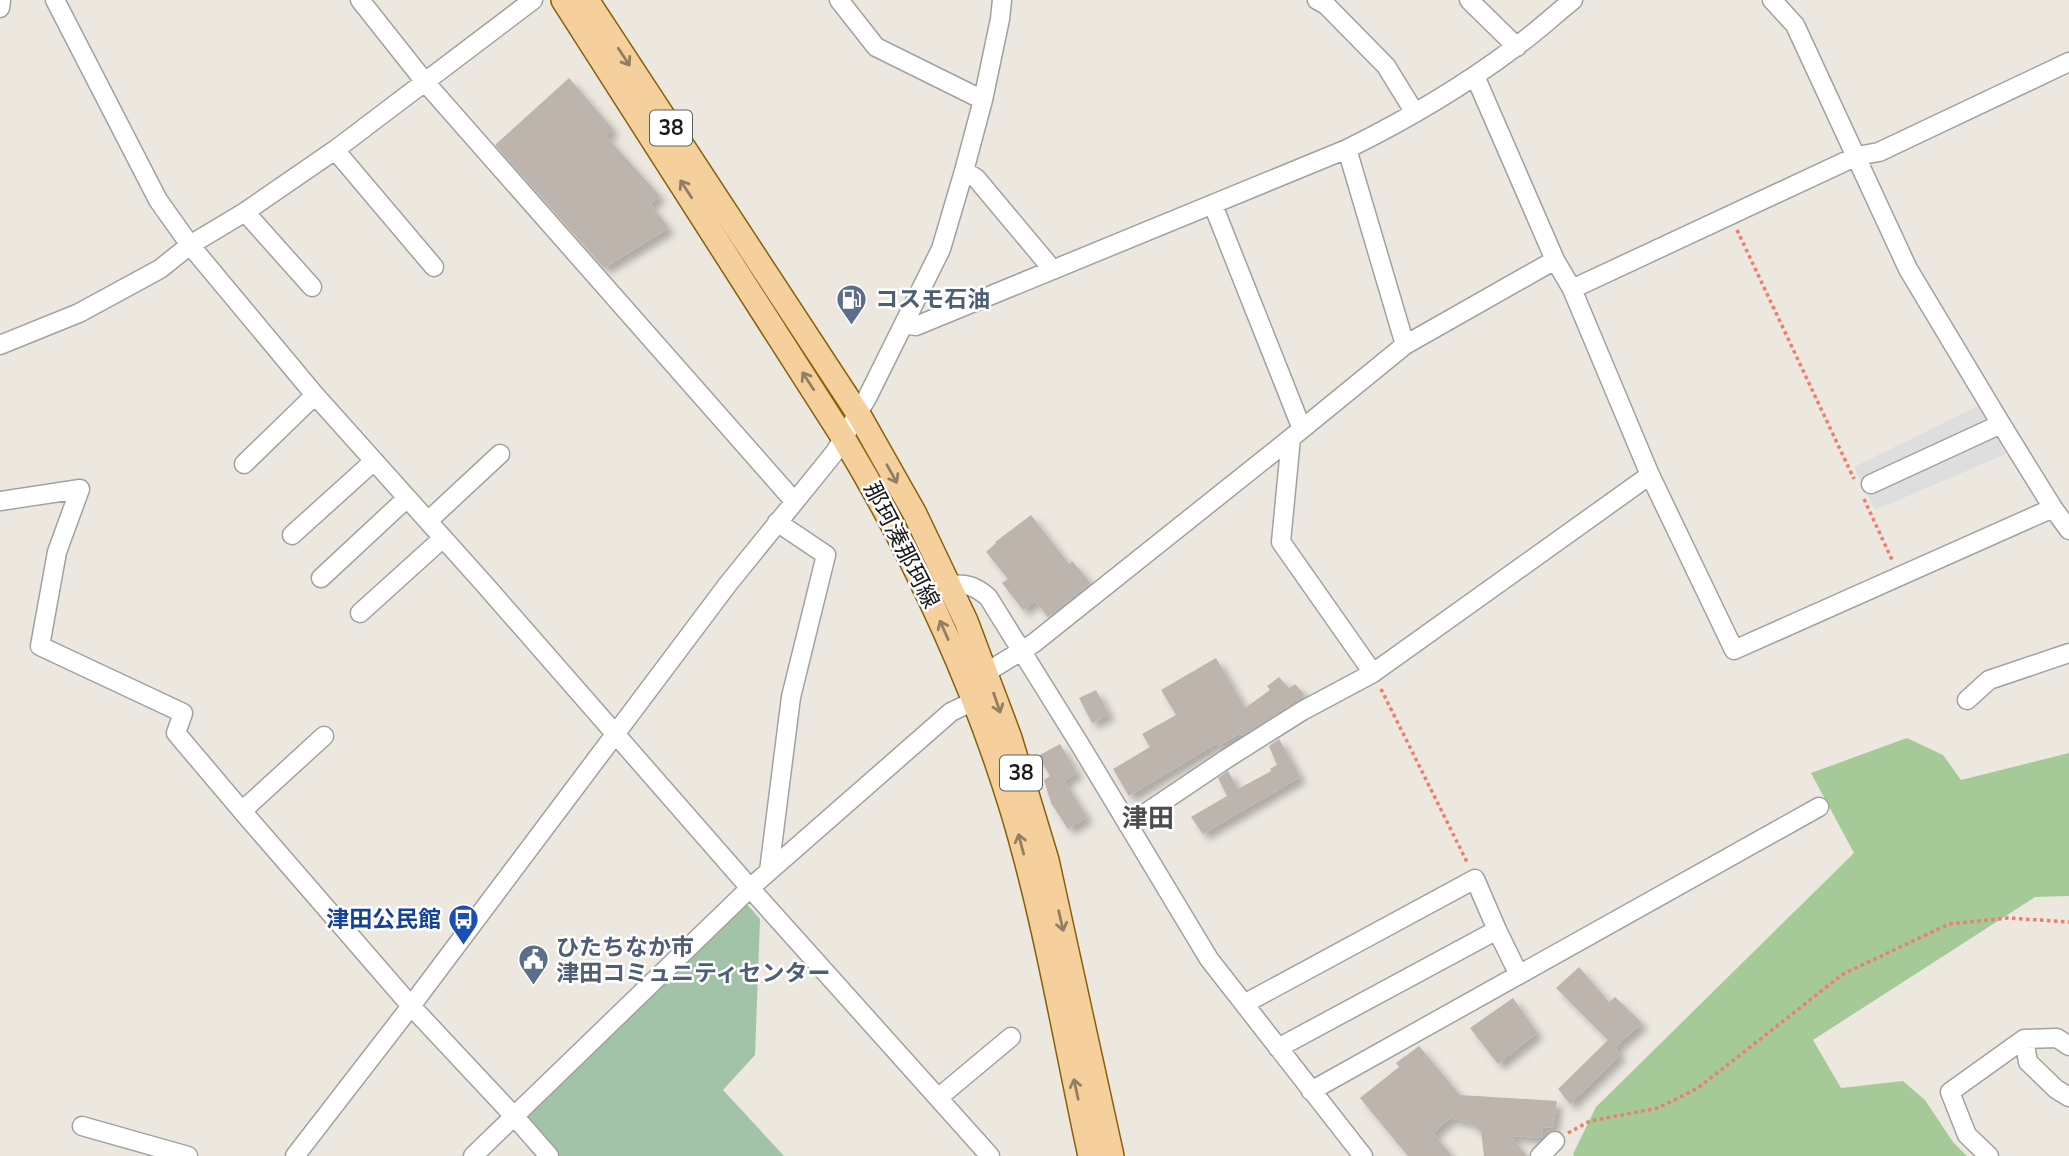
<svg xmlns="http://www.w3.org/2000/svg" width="2069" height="1156" viewBox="0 0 2069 1156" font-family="'Nunito Sans','Noto Sans JP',sans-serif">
	<defs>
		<filter id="shadow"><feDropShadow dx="6" dy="6" stdDeviation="3.5" flood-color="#0004"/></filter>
	</defs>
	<rect width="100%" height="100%" fill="#ece8e0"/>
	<path fill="#a5c997" d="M1907 738 1943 755 1961 780 2069 753V896L2035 897 1813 1040 1841 1088 1903 1081 1925 1100 1953 1142 1967 1156H1574L1573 1154 1596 1107 1854 853 1811 773Z"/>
	<path fill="#a3c3a8" d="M745 902 760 919 755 1055 723 1090 784 1156H554L520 1121Z"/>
	<path fill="#dedede" d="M1978 406 2006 454 1875 510 1854 467Z"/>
	<path fill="#bcb4ad" filter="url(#shadow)" d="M569 78 613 129 606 136 660 196 650 204 669 228 604 268 495 145Z
		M1031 515 1069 564 1072 561 1091 583 1048 617 1035 601 1023 610 1002 583 1008 579 986 552 996 543 995 542Z
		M1216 658 1245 708 1270 690 1267 686 1279 677 1289 688 1295 684 1304 694 1302 698 1242 736 1240 733 1219 746 1217 743 1129 796 1113 769 1150 747 1142 734 1176 715 1161 690Z
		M1096 690 1109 714 1092 723 1079 698Z
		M1279 739 1300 777 1203 834 1191 817 1227 796 1218 778 1228 771 1238 789 1271 771 1270 769 1277 765 1269 746Z
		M1060 744 1077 773 1064 781 1087 817 1068 829 1051 803 1044 780 1050 776 1038 756Z
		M1579 967 1609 1002 1615 997 1642 1023 1615 1047 1620 1055 1570 1104 1558 1089 1608 1040 1556 988Z
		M1513 998 1537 1033 1498 1064 1470 1028Z
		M1419 1046 1460 1095 1557 1101 1553 1127 1543 1128 1542 1138 1510 1136 1527 1156H1484L1481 1131 1468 1122 1450 1118 1433 1133 1452 1156H1408L1360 1098 1399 1067 1396 1063Z"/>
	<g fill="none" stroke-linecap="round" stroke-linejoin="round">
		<defs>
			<path id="minor" d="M55 0 158 200 190 245 315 395 486 586 750 888 990 1156
				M360 0 425 82 794 501
				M839 0 876 47 983 100
				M1317 0 1326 5 1386 66 1415 113
				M1469 0 1517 47
				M1772 0 1795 25 1908 269 2001 424 2053 508 2069 530
				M0 8 1 0
				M1475 76 1555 260 1572 289 1650 475 1734 650 2053 508
				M1347 149 1405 345
				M335 150 434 267
				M964 171 976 178 1053 270
				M1213 205 1302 429
				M245 212 312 287
				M1572 289 1857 156 1879 152 2069 62
				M904 324 916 326 1347 149C1406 120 1462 87 1514 48 1534 34 1553 16 1573 0
				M0 345 79 313 160 269 190 245 245 212 335 150 533 0
				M1291 438 1281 542 1373 673
				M244 464 315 395
				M1871 484 2001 424
				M0 501 80 489 57 552 40 646 183 713 176 733 242 811 324 736
				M428 521 500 454
				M292 535 374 461
				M321 578 407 498
				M949 585C966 583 975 586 988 597L1082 748 1209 959 1363 1156
				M360 613 443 538
				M987 672 1034 643 1291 438 1405 345 1555 260
				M1967 700 1989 680 2069 653
				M242 811 411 1006 514 1116 549 1156
				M1128 825 1226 759 1302 711 1373 673 1650 475
				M769 871 791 697 826 555 777 522
				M1497 930 1519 975
				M1244 1004 1475 879 1497 930 1278 1048
				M2024 1039 2028 1062 2056 1089 2069 1097
				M1311 1091 1819 807
				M938 1098 1011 1037
				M82 1126 188 1156
				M295 1156 411 1006 728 584 835 452 867 398 941 249 964 171 983 100 1000 19 1002 0
				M473 1156 750 888 951 712 974 701
				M1540 1156 1555 1141
				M1989 1156 1967 1135 1950 1092 2024 1039 2057 1038 2069 1046"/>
			<path id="major" d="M563 0 844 439C914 556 972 679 1012 810 1046 923 1065 1041 1090 1156
				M587 0 859 415 915 514 966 621 1010 738 1047 860 1112 1156"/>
		</defs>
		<use href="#minor" stroke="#a1a1a1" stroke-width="21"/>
		<use href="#major" stroke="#886009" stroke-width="26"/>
		<path stroke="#f07c6d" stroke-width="3.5" stroke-dasharray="3.5 3.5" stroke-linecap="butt" d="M1737 230 1854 479
			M1864 499 1893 562
			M1381 689 1468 864
			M1568 1133 1590 1121 1658 1108 1698 1088 1843 974 1949 924 2008 918 2069 922"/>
		<use href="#minor" stroke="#fff" stroke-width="18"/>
		<use href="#major" stroke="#f5d09c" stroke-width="23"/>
	</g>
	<defs><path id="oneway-shaft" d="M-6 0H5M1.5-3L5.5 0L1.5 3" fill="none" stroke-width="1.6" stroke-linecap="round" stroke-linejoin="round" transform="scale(1.75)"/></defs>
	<g stroke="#927e62">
		<use href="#oneway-shaft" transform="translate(624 57) rotate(57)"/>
		<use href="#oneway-shaft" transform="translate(686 189) rotate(-123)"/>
		<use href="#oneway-shaft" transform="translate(808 381) rotate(-123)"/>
		<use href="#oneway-shaft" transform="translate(892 474) rotate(61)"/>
		<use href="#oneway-shaft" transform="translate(944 630) rotate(-114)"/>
		<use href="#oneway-shaft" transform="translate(997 703) rotate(71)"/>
		<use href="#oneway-shaft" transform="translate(1021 844) rotate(-105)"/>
		<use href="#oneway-shaft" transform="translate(1061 921) rotate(77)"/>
		<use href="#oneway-shaft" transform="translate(1076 1089) rotate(-102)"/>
	</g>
	<defs>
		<symbol id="fuel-pin" viewBox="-11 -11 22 30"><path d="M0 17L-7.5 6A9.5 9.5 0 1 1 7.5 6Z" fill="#5c6f8a" stroke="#fff"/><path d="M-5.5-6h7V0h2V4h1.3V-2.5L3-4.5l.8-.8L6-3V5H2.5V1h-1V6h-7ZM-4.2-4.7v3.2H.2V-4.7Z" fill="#fff"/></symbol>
		<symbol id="bus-pin" viewBox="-11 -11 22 30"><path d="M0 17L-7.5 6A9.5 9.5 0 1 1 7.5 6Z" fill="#1a4fb4" stroke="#fff"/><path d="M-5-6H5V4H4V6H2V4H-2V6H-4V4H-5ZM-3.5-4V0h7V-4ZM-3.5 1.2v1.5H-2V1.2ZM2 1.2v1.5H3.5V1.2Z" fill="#fff"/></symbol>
		<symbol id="civic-pin" viewBox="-11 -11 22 30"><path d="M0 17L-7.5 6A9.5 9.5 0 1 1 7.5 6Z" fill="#5c6f8a" stroke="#fff"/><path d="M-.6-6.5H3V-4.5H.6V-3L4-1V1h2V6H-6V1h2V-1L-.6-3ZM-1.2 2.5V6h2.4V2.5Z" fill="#fff"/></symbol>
	</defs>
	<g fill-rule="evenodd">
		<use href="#fuel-pin" x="834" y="282" width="35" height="47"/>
		<use href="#bus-pin" x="446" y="902" width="35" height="47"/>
		<use href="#civic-pin" x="516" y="942" width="35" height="47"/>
	</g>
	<g text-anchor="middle" stroke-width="5" stroke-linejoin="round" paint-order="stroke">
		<g fill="#fff" stroke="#5f5f5f" stroke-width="2">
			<rect x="650" y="110.5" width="42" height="35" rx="5"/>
			<rect x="1000" y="755.5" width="42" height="35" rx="5"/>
		</g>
		<g font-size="21" font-weight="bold" fill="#1a1a1a">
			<text x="671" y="135">38</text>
			<text x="1021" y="780">38</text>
		</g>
		<g font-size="23" font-weight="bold" fill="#4e5e75" stroke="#fff" text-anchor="start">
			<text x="875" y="307">コスモ石油</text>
			<text x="556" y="955">ひたちなか市<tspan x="556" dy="26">津田コミュニティセンター</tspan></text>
		</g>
		<g font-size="23" fill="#1a1a1a" stroke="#fff">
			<text transform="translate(902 545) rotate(63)" y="8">那珂湊那珂線</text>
		</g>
		<g font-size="23" font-weight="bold" fill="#164399" stroke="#fff" text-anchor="end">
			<text x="441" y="927">津田公民館</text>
		</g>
		<g font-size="26" font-weight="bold" fill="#4d4d4d" stroke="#fff">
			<text x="1148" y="827">津田</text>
		</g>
	</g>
</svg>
